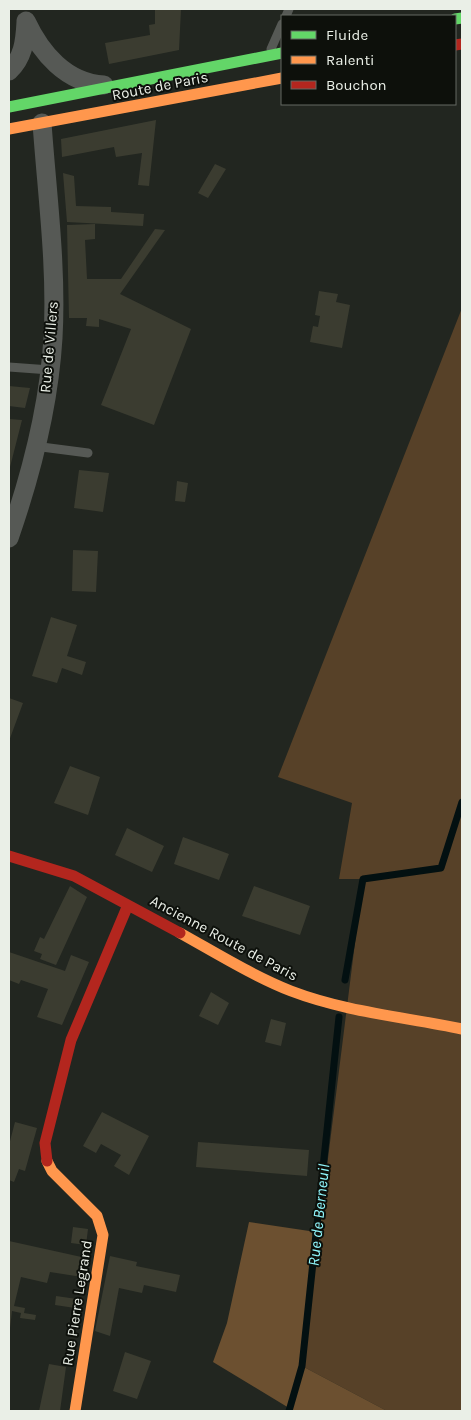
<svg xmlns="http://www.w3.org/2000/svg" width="471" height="1420" viewBox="0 0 471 1420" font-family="Karla,sans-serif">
	<rect width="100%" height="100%" fill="#222620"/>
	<path fill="#574128" d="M462 308V1411H387L302 1366 363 879H339L352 803 278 777Z"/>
	<path fill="#6c5030" d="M249 1222 316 1232 302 1366 387 1411H289V1408L213 1362 227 1323Z"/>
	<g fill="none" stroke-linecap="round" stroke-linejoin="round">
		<path stroke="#031011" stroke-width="7" d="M345 980 363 879 441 868 462 802
			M289 1411 302 1366 339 1017"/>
	</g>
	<path fill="#3b3c30" d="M155 9H181L179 50 109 64 105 43 150 35 149 25 155 24Z
		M156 120 149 186 138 185 142 153 116 157 114 147 62 157 61 139Z
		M215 164 226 169 208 198 198 193Z
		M63 173 74 176 76 206 111 207V212L144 214 143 226 67 222Z
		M95 224V239L85 240 87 279H121L155 229 165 230 120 294 191 329 154 425 101 405 131 329 99 319V327L86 326 87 318H69L67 225Z
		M319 291 338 294 336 302 350 305 342 348 310 342 313 326 318 327 320 316 315 315Z
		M9 386 30 388 25 408 9 406Z
		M9 419 22 420 9 471Z
		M79 470 109 473 103 512 74 508Z
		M177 481 188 483 185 502 175 501Z
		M73 550 98 551 96 592 72 591Z
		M51 617 77 625 67 656 86 662 82 675 62 668 57 683 32 676Z
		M9 698 23 703 9 741Z
		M70 766 100 777 88 815 54 803Z
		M127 828 164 846 152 872 115 855Z
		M183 837 229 854 219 880 174 864Z
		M70 886 87 897 56 965 40 959 42 954 34 951 40 937 44 939Z
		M254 886 310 906 300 935 242 916Z
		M9 952 65 971 71 955 89 962 62 1025 37 1017 48 989 21 980 19 984 9 980Z
		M211 992 229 1003 218 1025 199 1016Z
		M271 1019 286 1023 281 1046 265 1042Z
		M102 1112 149 1136 129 1175 114 1166 121 1155 101 1144 96 1153 83 1146Z
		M15 1122 37 1128 25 1171 19 1169 14 1182 9 1180V1145Z
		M198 1142 309 1150 307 1176 196 1167Z
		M73 1227 88 1229 86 1245 71 1243Z
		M9 1241 86 1258 82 1277 50 1272 47 1283 21 1277 14 1306 25 1308 24 1313 36 1315 35 1320 20 1318 21 1313 12 1311 10 1328Z
		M110 1256 137 1262 136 1266 180 1275 176 1292 144 1285 142 1293 119 1288 110 1336 95 1331Z
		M56 1296 77 1299 75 1308 55 1305Z
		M125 1352 151 1361 137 1399 113 1391Z
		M49 1364 66 1367 60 1411H39Z"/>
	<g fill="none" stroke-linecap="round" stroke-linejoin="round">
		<path stroke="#565955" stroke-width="9" d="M286 16 289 9
			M271 49 282 24
			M9 367 50 370
			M34 446 88 453"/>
		<path stroke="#565955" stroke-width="19" d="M26 21C41 53 66 83 104 85
			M9 71C23 58 25 42 26 22
			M9 538C31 475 49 405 53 338 57 267 47 194 42 123"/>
		<path stroke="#63d668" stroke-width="11" d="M455 19 462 18
			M9 107 282 53"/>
		<path stroke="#ff974d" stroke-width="11" d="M9 129 282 78
			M180 933C216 953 253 976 291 991 346 1012 405 1017 462 1029
			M47 1161 52 1171 97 1216 103 1235 75 1411"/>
		<path stroke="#b3261e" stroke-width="11" d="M455 45 462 44
			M9 856 74 876 180 933
			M47 1161 45 1143 71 1040 128 905"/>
	</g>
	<g text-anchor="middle" stroke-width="4" stroke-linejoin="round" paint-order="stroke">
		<g font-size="15" fill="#eaefe7" stroke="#0d100b">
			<text transform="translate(160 86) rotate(-11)" y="5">Route de Paris</text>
			<text transform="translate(49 347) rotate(-85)" y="5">Rue de Villers</text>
			<text transform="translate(224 938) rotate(28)" y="5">Ancienne Route de Paris</text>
			<text transform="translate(77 1303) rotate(-81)" y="5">Rue Pierre Legrand</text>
		</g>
		<g font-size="16" font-style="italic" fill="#90f7fd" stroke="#0d100b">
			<text transform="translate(318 1215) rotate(-84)" y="6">Rue de Berneuil</text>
		</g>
	</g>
	<rect width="471" height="1420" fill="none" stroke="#eaefe7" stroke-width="20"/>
	<rect x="281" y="15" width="175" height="90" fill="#0d100b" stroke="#656963"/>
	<rect x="291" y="31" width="25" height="8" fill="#63d668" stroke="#656963"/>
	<text x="326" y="40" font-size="15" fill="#eaefe7">Fluide</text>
	<rect x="291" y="56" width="25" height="8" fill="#ff974d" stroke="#656963"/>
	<text x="326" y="65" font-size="15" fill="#eaefe7">Ralenti</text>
	<rect x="291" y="81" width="25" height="8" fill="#b3261e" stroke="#656963"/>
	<text x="326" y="90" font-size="15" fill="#eaefe7">Bouchon</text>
</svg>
